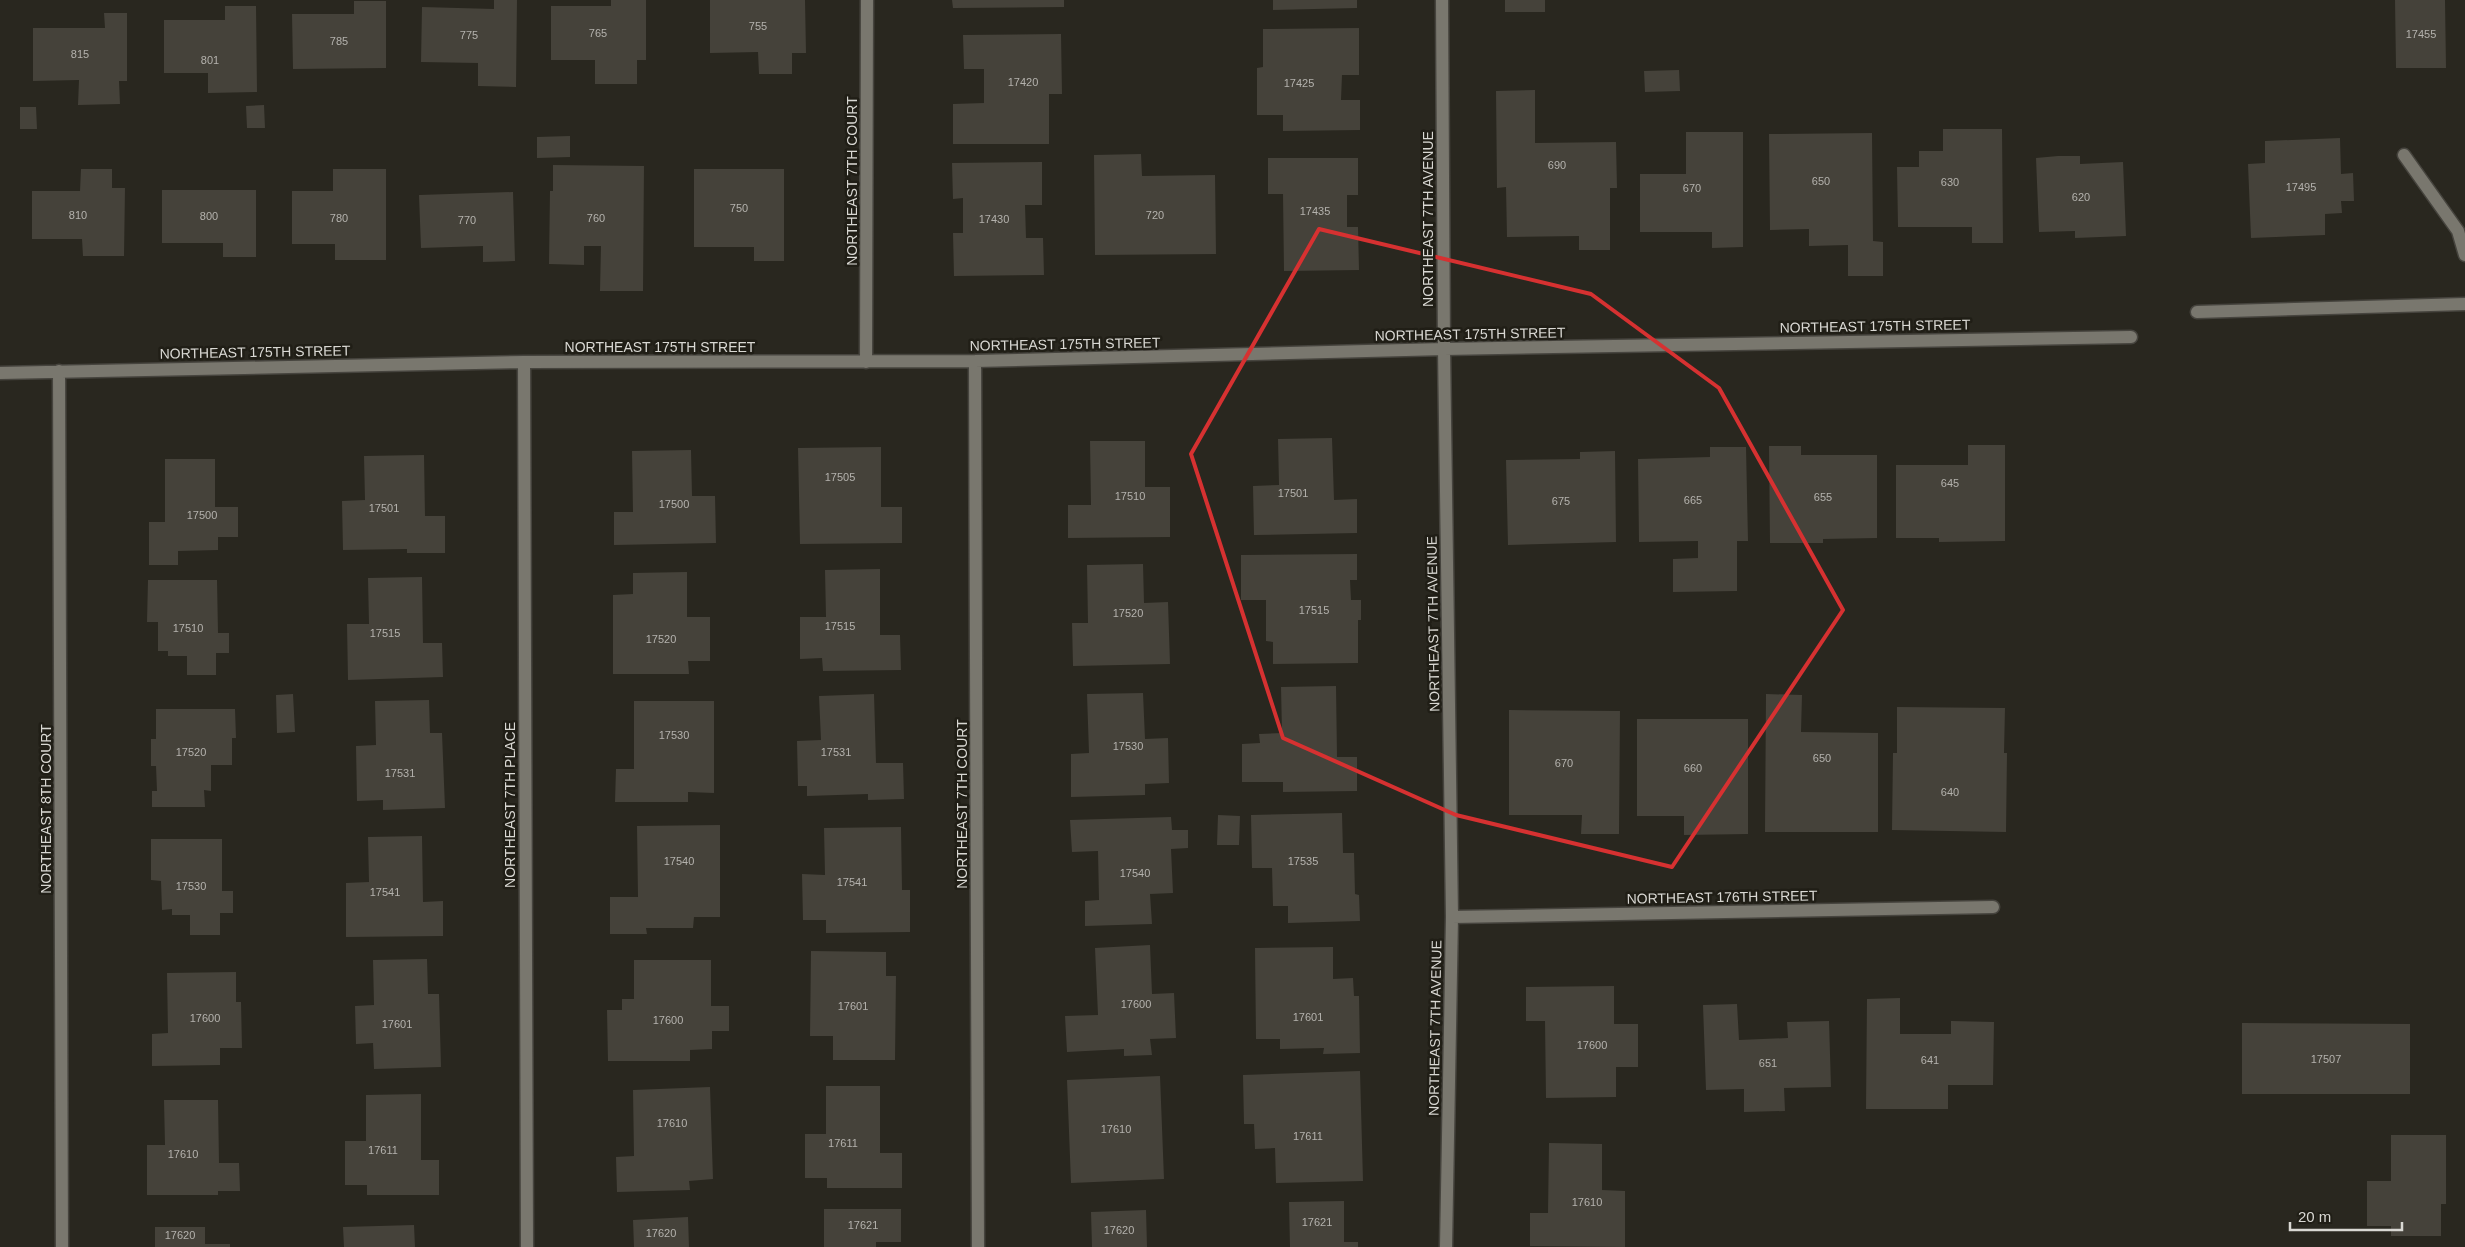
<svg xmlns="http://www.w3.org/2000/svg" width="2465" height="1247" viewBox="0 0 2465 1247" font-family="Arial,sans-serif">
	<rect width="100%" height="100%" fill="#29271f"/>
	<path fill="#45423a" d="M494 0H517L516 87 478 86V63L421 62 422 7 494 9Z
		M611 0H646V60H637V84H595V60H551V6H611Z
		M710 0H805L806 53H792V74H759L758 52 710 53Z
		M952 0H1064V7L953 8Z
		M1273 0H1357V8L1273 10Z
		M1505 0H1545V12H1505Z
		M2395 0H2445L2446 68H2396Z
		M354 1H386V68L293 69 292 14H354Z
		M225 6H256L257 92 208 93V73H164V20H225Z
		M104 13H127V81H119L120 104 78 105 79 80 33 81V28H105Z
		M1359 28V75H1342L1341 100H1360V130L1283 131V115H1257V68L1263 67V29Z
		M1061 34 1062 94H1049V144H953V104L984 103V69H964L963 35Z
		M1679 70 1680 91 1645 92 1644 71Z
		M1535 90V143L1616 142 1617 188H1610V250H1579V236L1507 237 1506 187 1497 188 1496 91Z
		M264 105 265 128H247L246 106Z
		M20 107H36L37 129H20Z
		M1943 129H2002L2003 243H1972V227H1898L1897 167H1919V151H1943Z
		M1686 132H1743V247L1712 248V232H1640V174H1686Z
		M1872 133 1873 241 1883 242V276H1848V245L1809 246V229L1770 230 1769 134Z
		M570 136V157L537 158V137Z
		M2340 138 2341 174 2353 173 2354 201H2341L2342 213 2325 214V235L2251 238 2248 164 2265 163V141Z
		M1141 154 1142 176 1215 175 1216 254 1095 255 1094 155Z
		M2058 156H2080V164L2123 162 2126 236 2075 238V231L2039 232 2036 158Z
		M1268 158H1358V195H1347V227H1358L1359 270 1284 271 1283 194H1268Z
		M1042 162V205H1025L1026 238H1043L1044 275 954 276 953 233H963V198L953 199 952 163Z
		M553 165 644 166 643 291H600L601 246H584V265L549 264 550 191H553Z
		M81 169H112V188H125L124 256H83L82 239H32V191H80Z
		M333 169H386V260H335V244H292V191H333Z
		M694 169H784V261H754V247H694Z
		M162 190H256V257H223V243H162Z
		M513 192 515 261 483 262V246L421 248 419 195Z
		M1332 438 1334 500 1357 499V533L1254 535 1253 486 1279 485 1278 439Z
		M1090 441H1145V487H1170V537L1068 538V505H1091Z
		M1968 445H2005V541L1939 542V538H1896V465H1968Z
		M1769 446H1801V455H1877V538L1823 539V543H1770Z
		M881 447V507H902V543L800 544 798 448Z
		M1710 447H1746L1748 541H1737V591L1673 592V559L1698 558V541L1639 542 1638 459 1710 457Z
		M691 450 692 496H715L716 543 614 545V512H633L632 451Z
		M1615 451 1616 542 1508 545 1506 460 1580 459V452Z
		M424 455 425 516H445V553H407V549L343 550 342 501 365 500 364 456Z
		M165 459H215V507H238V537H218V550L178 551V565H149V522H165Z
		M1357 554V580H1350L1351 600H1361V620H1358V663L1273 664V642L1266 641V600H1241V555Z
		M1143 564 1144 603 1168 602 1170 664 1073 666 1072 623H1088L1087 565Z
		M880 569V635H900L901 670 823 671 822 658 800 659V617H826L825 570Z
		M687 572V617H710V661H688L689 674H613V595L633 594V573Z
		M422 577 423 643H442L443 677 348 680 347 624H369L368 578Z
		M148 580H217L218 633H229V653H216V675H187V656H168V651H158V622H147Z
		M1336 686 1337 757H1357V791L1283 792V782H1242V744L1260 743 1259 734 1282 733 1281 687Z
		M1143 693 1145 739 1168 738 1169 783 1145 784V795L1071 797V754L1089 753 1087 694Z
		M293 694 295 732 277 733 276 695Z
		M874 694 876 763H903L904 799 868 800V794L807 796V786H798L797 741 821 740 819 696Z
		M1766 694 1802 695 1801 732 1878 733V832H1765Z
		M429 700 430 733H442L445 808 383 810V800L357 801 356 746 376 745 375 701Z
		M634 701H714V793L688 792V802H615L616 769H634Z
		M1897 707 2005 708 2004 753H2007L2006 832 1892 830 1893 753H1897Z
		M156 709H235L236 738H232V765H211V791L204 790 205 807H152V791H157L156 766H151V739H156Z
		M1509 710 1620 711 1619 834H1581L1582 815H1509Z
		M1637 719H1748V834L1684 835V816H1637Z
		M1342 813 1343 853H1354L1355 894 1359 895 1360 921 1288 923V906H1273L1272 868H1252L1251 815Z
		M1218 815 1240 816 1239 845H1217Z
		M1171 817 1172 830H1188V848L1171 849 1173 893 1150 894 1152 924 1085 926V901L1099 900 1098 851 1072 852 1070 820Z
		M720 825V917H694L693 928H646L647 934H610V897H638L637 826Z
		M901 827 902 890H910V932L826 933V920H803L802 874 825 875 824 828Z
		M422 836 423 902 443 901V936L346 937V883L369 882 368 837Z
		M151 839H222V891H233V913H220V935H190V915H172V909L162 910 161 881 151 880Z
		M1150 945 1152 994 1174 993 1176 1038 1150 1039 1152 1055 1124 1056V1049L1067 1052 1065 1016 1098 1015 1095 948Z
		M1333 947V979L1353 978 1354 996H1359L1360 1053 1323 1054 1324 1048 1280 1049V1039H1256L1255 948Z
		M811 951 886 952V976H896L895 1060H833V1036H810Z
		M427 959 428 994H439L441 1067 374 1069 373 1043 356 1044 355 1006 374 1005 373 960Z
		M634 960H711V1006H729V1031H712V1049L690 1050V1061H608L607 1010H622V999H634Z
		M236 972V1002H241L242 1048H220V1065L152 1066V1034L168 1033 167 973Z
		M1614 986V1024H1638V1067H1616V1097L1546 1098 1545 1021H1526V987Z
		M1900 998V1034H1951V1021L1994 1022 1993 1085H1948V1109H1866L1867 999Z
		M1737 1004 1739 1040 1788 1038 1787 1022 1829 1021 1831 1087 1784 1088 1785 1111 1744 1112V1089L1706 1090 1703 1005Z
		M2242 1023 2410 1024V1094H2242Z
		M1360 1071 1363 1181 1276 1183 1275 1148 1255 1149 1254 1124H1244L1243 1075Z
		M1160 1076 1164 1179 1071 1183 1067 1080Z
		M826 1086H880V1153H902V1188H827V1178H805V1134H826Z
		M710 1087 713 1179 689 1181 690 1190 617 1192 616 1157 634 1156 633 1090Z
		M421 1094V1160H439V1195H367V1185H345V1141H366V1095Z
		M164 1100H218L219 1163H239L240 1191H218V1195H147V1145H165Z
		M2391 1135H2446V1204H2441V1236H2391V1226H2367V1181H2391Z
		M1549 1143 1602 1144V1190L1625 1191V1247L1530 1246V1213H1548Z
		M1344 1201V1242H1358V1247H1290L1289 1202Z
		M824 1209H901V1242H876V1247H824Z
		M1146 1210 1147 1247H1092L1091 1212Z
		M688 1217 689 1247H634L633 1220Z
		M414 1225 415 1247H344L343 1227Z
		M155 1227H205V1244H230V1247H155Z"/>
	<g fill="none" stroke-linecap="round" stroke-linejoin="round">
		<defs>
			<path id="service" d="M2404 155 2458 231 2465 255
				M2197 312 2465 304"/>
			<path id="minor" d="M1442 0 1444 349 1452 917 1446 1247
				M975 361 978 1247
				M524 362 527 1247
				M866 362 867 0
				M59 371 62 1247
				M0 373 524 362 975 361 1444 349 2131 337
				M1452 917 1993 907"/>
		</defs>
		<use href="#service" stroke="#46443e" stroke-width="15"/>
		<use href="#minor" stroke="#46443e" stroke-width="15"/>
		<use href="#service" stroke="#79776e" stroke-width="12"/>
		<use href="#minor" stroke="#79776e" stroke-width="12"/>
	</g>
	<path fill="none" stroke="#d63131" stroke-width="4" stroke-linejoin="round" d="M1319 229 1591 294 1719 388 1843 610 1672 867 1456 815 1283 738 1191 454Z"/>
	<g text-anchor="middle" stroke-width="5" stroke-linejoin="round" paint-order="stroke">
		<g font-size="11" fill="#b4b2ad">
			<text x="758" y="30">755</text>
			<text x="598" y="37">765</text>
			<text x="2421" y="38">17455</text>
			<text x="469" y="39">775</text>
			<text x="339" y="45">785</text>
			<text x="80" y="58">815</text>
			<text x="210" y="64">801</text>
			<text x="1023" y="86">17420</text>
			<text x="1299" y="87">17425</text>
			<text x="1557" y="169">690</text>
			<text x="1821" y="185">650</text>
			<text x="1950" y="186">630</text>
			<text x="2301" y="191">17495</text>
			<text x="1692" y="192">670</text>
			<text x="2081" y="201">620</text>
			<text x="739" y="212">750</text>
			<text x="1315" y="215">17435</text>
			<text x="78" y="219">810</text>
			<text x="1155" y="219">720</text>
			<text x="209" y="220">800</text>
			<text x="339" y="222">780</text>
			<text x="596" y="222">760</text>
			<text x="994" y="223">17430</text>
			<text x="467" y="224">770</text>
			<text x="840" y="481">17505</text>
			<text x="1950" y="487">645</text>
			<text x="1293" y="497">17501</text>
			<text x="1130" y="500">17510</text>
			<text x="1823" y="501">655</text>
			<text x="1693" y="504">665</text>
			<text x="1561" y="505">675</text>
			<text x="674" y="508">17500</text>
			<text x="384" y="512">17501</text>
			<text x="202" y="519">17500</text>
			<text x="1314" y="614">17515</text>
			<text x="1128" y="617">17520</text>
			<text x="840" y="630">17515</text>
			<text x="188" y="632">17510</text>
			<text x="385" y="637">17515</text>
			<text x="661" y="643">17520</text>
			<text x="674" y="739">17530</text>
			<text x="1128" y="750">17530</text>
			<text x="191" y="756">17520</text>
			<text x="836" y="756">17531</text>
			<text x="1822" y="762">650</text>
			<text x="1564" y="767">670</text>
			<text x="1693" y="772">660</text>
			<text x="400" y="777">17531</text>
			<text x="1950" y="796">640</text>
			<text x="679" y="865">17540</text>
			<text x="1303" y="865">17535</text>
			<text x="1135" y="877">17540</text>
			<text x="852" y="886">17541</text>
			<text x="191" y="890">17530</text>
			<text x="385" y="896">17541</text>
			<text x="1136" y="1008">17600</text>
			<text x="853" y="1010">17601</text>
			<text x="1308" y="1021">17601</text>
			<text x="205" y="1022">17600</text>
			<text x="668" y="1024">17600</text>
			<text x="397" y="1028">17601</text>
			<text x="1592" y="1049">17600</text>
			<text x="2326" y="1063">17507</text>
			<text x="1930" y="1064">641</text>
			<text x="1768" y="1067">651</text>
			<text x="672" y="1127">17610</text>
			<text x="1116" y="1133">17610</text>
			<text x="1308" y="1140">17611</text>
			<text x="843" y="1147">17611</text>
			<text x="383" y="1154">17611</text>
			<text x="183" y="1158">17610</text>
			<text x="1587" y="1206">17610</text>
			<text x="1317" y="1226">17621</text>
			<text x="863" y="1229">17621</text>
			<text x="1119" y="1234">17620</text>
			<text x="661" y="1237">17620</text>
			<text x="180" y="1239">17620</text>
		</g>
		<g font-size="14" fill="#d9d8d3" stroke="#201e16">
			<text transform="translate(852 181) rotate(-90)" y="5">NORTHEAST 7TH COURT</text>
			<text transform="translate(1428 219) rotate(-90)" y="5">NORTHEAST 7TH AVENUE</text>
			<text transform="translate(1875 326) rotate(-1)" y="5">NORTHEAST 175TH STREET</text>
			<text transform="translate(1470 334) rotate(-1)" y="5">NORTHEAST 175TH STREET</text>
			<text transform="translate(1065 344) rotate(-1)" y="5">NORTHEAST 175TH STREET</text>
			<text x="660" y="352">NORTHEAST 175TH STREET</text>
			<text transform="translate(255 352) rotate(-1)" y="5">NORTHEAST 175TH STREET</text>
			<text transform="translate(1433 624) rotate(-91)" y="5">NORTHEAST 7TH AVENUE</text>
			<text transform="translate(962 804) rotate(-90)" y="5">NORTHEAST 7TH COURT</text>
			<text transform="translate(510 805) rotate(-90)" y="5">NORTHEAST 7TH PLACE</text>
			<text transform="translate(46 809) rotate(-90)" y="5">NORTHEAST 8TH COURT</text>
			<text transform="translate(1722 897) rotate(-1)" y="5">NORTHEAST 176TH STREET</text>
			<text transform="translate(1435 1028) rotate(-89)" y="5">NORTHEAST 7TH AVENUE</text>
		</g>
	</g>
	<path d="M2290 1222v8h112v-8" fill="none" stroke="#d9d8d3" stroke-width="2.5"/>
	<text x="2298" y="1222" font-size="15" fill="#d9d8d3" stroke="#201e16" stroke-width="4" paint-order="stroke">20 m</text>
</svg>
